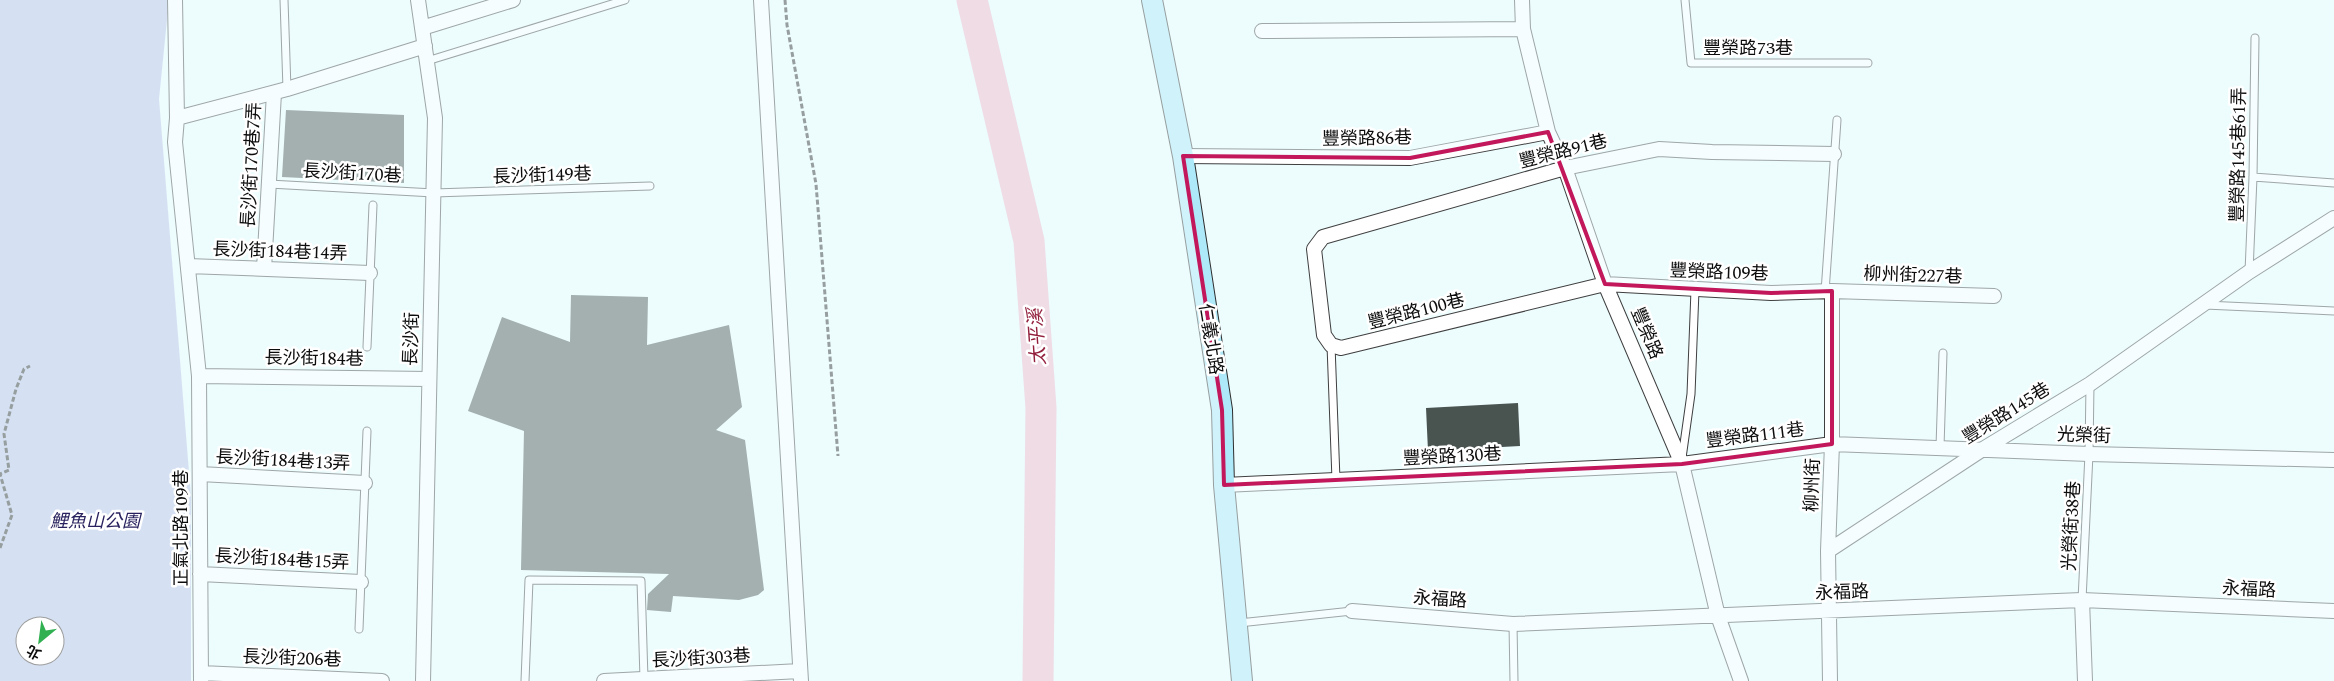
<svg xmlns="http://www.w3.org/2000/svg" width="2334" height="681" viewBox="0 0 2334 681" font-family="Spectral,'Noto Sans TC',serif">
	<rect width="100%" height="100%" fill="#edfcfd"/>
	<path fill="#b9c2e5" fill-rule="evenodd" d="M0 0H169L159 99 191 497V681H0ZM25 626H55V656H25Z"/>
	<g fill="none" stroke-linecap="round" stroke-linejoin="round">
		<path stroke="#f1b6c8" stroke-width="31" d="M972 0 1029 241 1041 408 1038 681"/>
	</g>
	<path fill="#495451" d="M286 110 404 115V183L282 177Z
		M571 295 648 297 647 345 729 325 742 407 716 430 745 440 764 590 758 595 739 600 673 596 671 612 647 610 648 594 669 574 521 570 524 431 468 411 502 317 570 342Z
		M1518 403 1520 446 1428 451 1426 408Z"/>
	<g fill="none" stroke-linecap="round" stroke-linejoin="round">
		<defs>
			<path id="lane" d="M284 0 287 89
				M1685 0 1691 63H1868
				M427 61 625 0
				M2253 177 2334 183
				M269 184 434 193 650 186
				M2249 272 2253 177 2255 38
				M1825 292 1837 120
				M2205 305 2334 311
				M1331 345 1336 480
				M367 347 373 205
				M1940 447 1943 353
				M1682 458 1691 394 1695 290
				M2082 600 2089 454 2090 384
				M1239 623 1352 611
				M1513 624 1514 681
				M359 629 367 431
				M525 681 529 580 641 581 644 679"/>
			<path id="street" d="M175 0 177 118 175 142 199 376 201 681
				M418 0 435 118 423 681
				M761 0 801 681
				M1522 0 1523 29 1548 132 1565 168 1605 284 1682 464 1718 616 1741 681
				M422 28 513 0
				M1262 31 1523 29
				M177 118 287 89 425 46
				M1834 154 1712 152 1659 149 1565 168 1323 237 1314 249 1324 335 1331 345 1341 348 1605 284 1771 293 1832 291 1994 296
				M1183 156 1410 158 1548 132
				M188 266 370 273
				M264 269 274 93
				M199 376 428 379
				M200 474 365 483
				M1224 485 1682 464 1832 444 2089 454 2334 460
				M1828 551 1983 449 2090 384 2249 272 2334 218
				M200 574 361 582
				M2082 600 2085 681
				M1352 611 1513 624 2082 600 2334 611
				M201 673 382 681
				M604 681 800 671
				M1830 681 1828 551 1832 444V291"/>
			<path id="secondary" d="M1152 0 1183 156 1222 410 1224 485 1242 681"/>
		</defs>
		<use href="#lane" stroke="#3f3f3f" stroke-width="9"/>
		<use href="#street" stroke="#3f3f3f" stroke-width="16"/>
		<use href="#secondary" stroke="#2e2e2e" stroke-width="22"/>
		<path stroke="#2e2e2e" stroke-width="3" stroke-dasharray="5 2.5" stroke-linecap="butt" d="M785 0 787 25 816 184 838 456
			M0 548 12 515 0 474 9 470 4 434 16 389 24 369 30 366"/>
		<use href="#lane" stroke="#fff" stroke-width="7"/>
		<use href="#street" stroke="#fff" stroke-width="14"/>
		<use href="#secondary" stroke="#ade9f8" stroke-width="20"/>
	</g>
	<path d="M0 0H2334V681H0ZM1548 132 1605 284 1771 293 1832 291V444L1682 464 1224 485 1222 410 1183 156 1410 158Z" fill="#edfcfd" fill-opacity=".55" fill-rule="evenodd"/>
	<path fill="none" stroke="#c2185b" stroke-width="4" stroke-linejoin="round" d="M1548 132 1605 284 1771 293 1832 291V444L1682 464 1224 485 1222 410 1183 156 1410 158Z"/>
	<g text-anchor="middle" stroke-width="5" stroke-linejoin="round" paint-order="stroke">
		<g font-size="18" fill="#0c0c0c" stroke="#fff">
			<text x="1748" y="54">豐榮路73巷</text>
			<text transform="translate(1367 138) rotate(-1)" y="6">豐榮路86巷</text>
			<text transform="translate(1563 151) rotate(-14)" y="6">豐榮路91巷</text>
			<text transform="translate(2238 155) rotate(-89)" y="6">豐榮路145巷61弄</text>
			<text transform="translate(251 165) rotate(-87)" y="6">長沙街170巷7弄</text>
			<text transform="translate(352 173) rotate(3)" y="6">長沙街170巷</text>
			<text transform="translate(542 175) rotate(-2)" y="6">長沙街149巷</text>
			<text transform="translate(280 251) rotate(2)" y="6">長沙街184巷14弄</text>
			<text transform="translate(1719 272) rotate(2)" y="6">豐榮路109巷</text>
			<text transform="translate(1913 275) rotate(2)" y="6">柳州街227巷</text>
			<text transform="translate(1416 311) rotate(-14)" y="6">豐榮路100巷</text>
			<text transform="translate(1647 333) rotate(67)" y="6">豐榮路</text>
			<text transform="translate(411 339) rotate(-88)" y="6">長沙街</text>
			<text transform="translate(1211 339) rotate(81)" y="6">仁義北路</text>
			<text transform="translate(314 358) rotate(1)" y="6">長沙街184巷</text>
			<text transform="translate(2006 413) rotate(-32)" y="6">豐榮路145巷</text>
			<text transform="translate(1755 435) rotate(-7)" y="6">豐榮路111巷</text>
			<text transform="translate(2084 435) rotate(2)" y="6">光榮街</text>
			<text transform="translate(1452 456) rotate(-3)" y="6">豐榮路130巷</text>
			<text transform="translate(283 460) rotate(3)" y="6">長沙街184巷13弄</text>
			<text transform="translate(1812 485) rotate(-88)" y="6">柳州街</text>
			<text transform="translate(2071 526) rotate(-87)" y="6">光榮街38巷</text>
			<text transform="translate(181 528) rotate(-90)" y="6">正氣北路109巷</text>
			<text transform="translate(282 559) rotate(3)" y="6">長沙街184巷15弄</text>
			<text transform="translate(2249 589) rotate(3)" y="6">永福路</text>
			<text transform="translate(1842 592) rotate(-2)" y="6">永福路</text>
			<text transform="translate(1440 599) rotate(4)" y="6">永福路</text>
			<text transform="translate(292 658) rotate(2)" y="6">長沙街206巷</text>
			<text transform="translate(701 658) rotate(-3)" y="6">長沙街303巷</text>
		</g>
		<g font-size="18" font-style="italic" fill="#28225e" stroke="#fff">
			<text x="95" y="527">鯉魚山公園</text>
		</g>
		<g font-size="19" font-style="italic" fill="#93203d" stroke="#fff">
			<text transform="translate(1036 337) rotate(-94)" y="7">太平溪</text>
		</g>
	</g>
	<g transform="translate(40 641) rotate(209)"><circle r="24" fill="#ffffff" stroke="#9e9e9e"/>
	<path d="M0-4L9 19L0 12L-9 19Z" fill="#30b051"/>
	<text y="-8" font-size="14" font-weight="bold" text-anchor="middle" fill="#0c0c0c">北</text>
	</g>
</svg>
